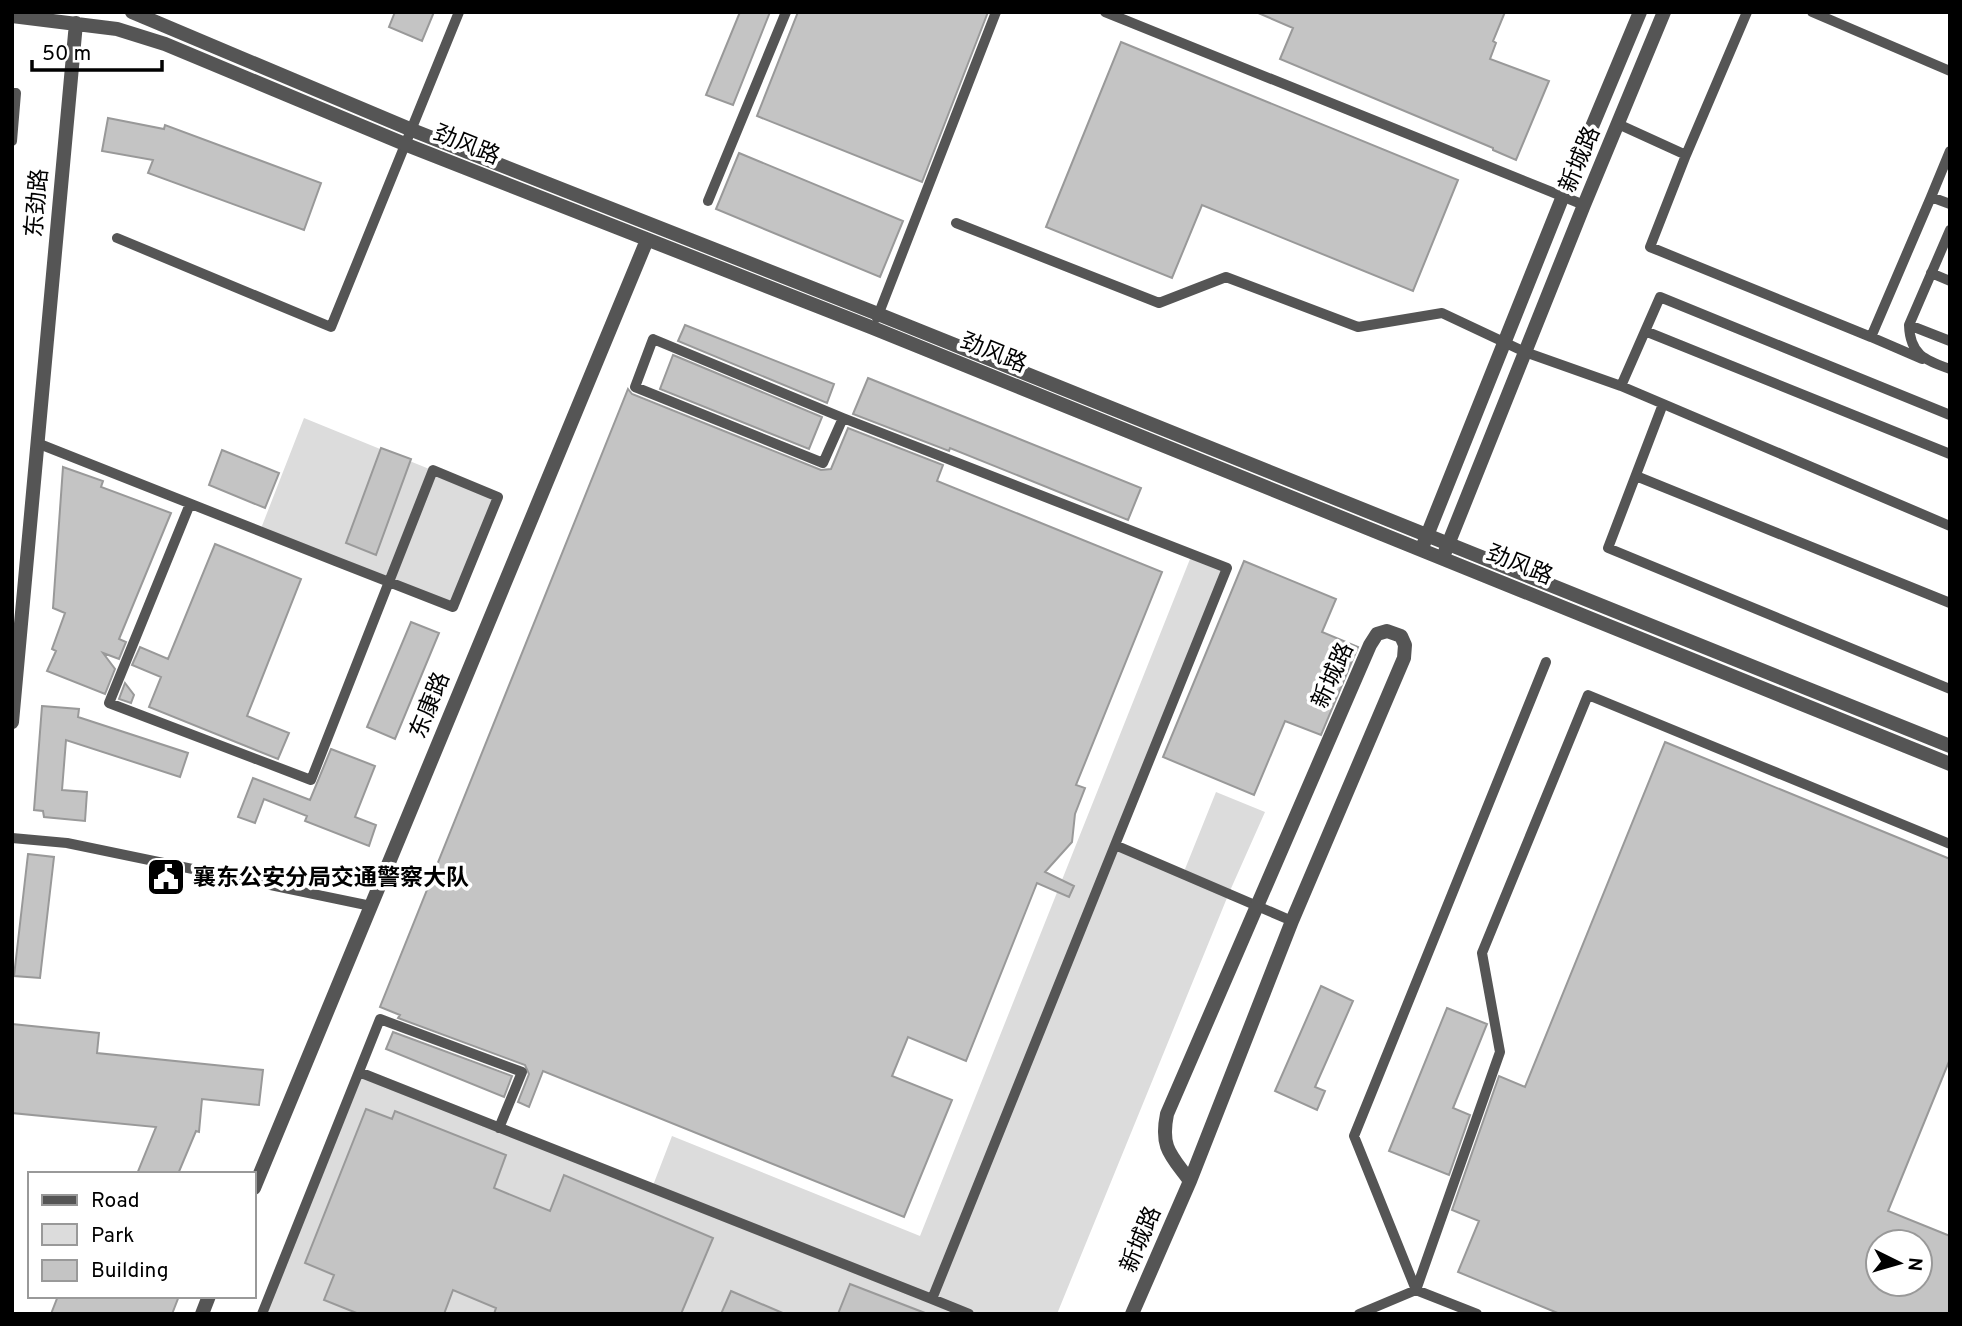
<svg xmlns="http://www.w3.org/2000/svg" width="1962" height="1326" viewBox="0 0 1962 1326" font-family="Overpass,'Noto Sans SC',sans-serif">
	<rect width="100%" height="100%" fill="#fff"/>
	<path fill="#dcdcdc" d="M304 418 498 497 453 607 260 531Z
		M1192 554 1227 568 1116 845 1183 874 1216 792 1265 812 1229 893 1057 1314H262L359 1072 652 1188 672 1136 920 1236Z"/>
	<path fill="#c4c4c4" stroke="#999" stroke-width="2" fill-rule="evenodd" d="M395 12H434L422 41 389 27Z
		M740 12H770L733 105 706 95Z
		M798 12H988L922 182 757 116Z
		M1256 12H1505L1493 41 1496 43 1490 59 1549 81 1516 160 1493 150V148L1280 59 1293 28Z
		M1121 42 1458 180 1413 291 1202 205 1172 278 1046 227Z
		M108 118 164 129 165 125 321 183 304 230 148 173 153 160 102 151Z
		M739 153 903 221 880 277 716 209Z
		M685 325 834 384 827 403 678 341Z
		M673 355 822 417 809 449 660 389Z
		M868 378 1141 488 1128 520 950 448 949 451 853 414Z
		M628 389 632 394 821 470 831 469 848 428 943 465 937 481 1162 572 1076 785 1085 788 1075 814 1072 842 1045 872 1074 886 1069 897 1037 883 966 1061 908 1037 892 1076 952 1100 904 1217 543 1071 529 1107 518 1102 529 1074 525 1065 398 1018 400 1015 380 1007Z
		M381 448 411 459 376 555 346 543Z
		M222 450 279 473 265 508 209 485Z
		M63 467 103 481 101 487 171 513 119 639 126 642 119 659 103 653 115 669 105 694 47 671 56 651 52 649 65 613 53 608Z
		M215 544 301 579 247 716 289 733 278 759 149 707 161 677 132 665 140 647 168 659Z
		M1244 561 1336 599 1322 632 1358 647 1321 735 1285 721 1254 795 1163 757Z
		M411 622 439 633 395 739 367 727Z
		M125 683 134 695 131 703 119 699Z
		M42 706 79 709 78 717 188 753 180 777 66 740 62 790 87 792 85 821 44 817 43 811 34 810Z
		M1665 742 1950 859V1059L1888 1211 1950 1236V1314H1560L1458 1272 1479 1221 1452 1210 1499 1076 1525 1087ZM1878 1242H1920V1284H1878Z
		M331 749 375 766 355 817 376 825 369 846 305 821 307 816 264 799 255 823 238 817 253 778 310 800Z
		M28 854 54 857 40 978 14 976Z
		M1321 986 1353 1001 1315 1087 1325 1091 1317 1110 1275 1091Z
		M1447 1008 1487 1024 1453 1108 1470 1115 1449 1175 1389 1151Z
		M12 1024 99 1033 97 1053 263 1070 259 1105 202 1099 199 1132 196 1131 178 1174H137L156 1127 12 1113Z
		M393 1032 512 1076 504 1097 386 1049Z
		M366 1109 392 1119 395 1111 506 1155 494 1188 550 1211 564 1175 713 1238 681 1314H494L496 1308 453 1290 444 1314H359L324 1300 334 1275 305 1263Z
		M850 1284 925 1313 924 1314H838Z
		M731 1291 785 1314H721Z
		M58 1296H179L172 1314H51Z"/>
	<g fill="none" stroke-linecap="round" stroke-linejoin="round">
		<path stroke="#555" stroke-width="10" d="M1105 12 1584 205
			M1812 12 1950 71
			M12 93H16L12 141
			M1618 124 1686 155 1747 12
			M1950 151 1931 197 1950 204
			M1686 155 1650 247 1871 337 1931 197
			M708 201 786 12
			M956 223 1159 303 1226 277 1358 327 1442 313 1525 352 1621 386 1950 526
			M1950 230 1909 325C1910 355 1925 360 1950 369
			M117 238 331 327 459 12
			M1931 273 1950 281
			M877 318 996 12
			M1909 325 1950 341
			M1645 331 1950 454
			M1871 337 1922 359
			M1621 386 1660 297 1950 415
			M1663 404 1608 548 1950 689
			M843 418 823 463 635 387 653 339 843 418 1227 568 1115 845 1292 921
			M37 443C175 498 314 553 453 607L498 497 433 470 311 780 109 703 190 504
			M1636 476 1950 603
			M12 838 67 843 371 906
			M359 1072 932 1299 1115 845
			M932 1299 969 1314
			M262 1314 380 1019 522 1072 499 1128
			M1359 1314 1416 1290 1500 1052 1482 953 1588 695 1950 844
			M1477 1314 1416 1290 1354 1136 1546 662"/>
		<path stroke="#555" stroke-width="14" d="M1132 1314 1190 1181 1292 921 1404 658 1405 645 1401 636 1387 631 1377 634 1370 645 1167 1114C1160 1148 1171 1155 1190 1181"/>
		<path stroke="#555" stroke-width="14" d="M132 12 412 130 878 314 1950 746
			M12 16 117 29 165 44 407 145 873 328 1950 764
			M1424 543 1563 196 1640 12
			M1445 552 1584 205 1664 12
			M12 722 76 23
			M254 1188 647 240
			M202 1314 209 1296"/>
	</g>
	<defs>
		<symbol id="civic-square" viewBox="-11 -11 22 22"><rect x="-9" y="-9" width="18" height="18" rx="4" fill="#000" stroke="#fff"/><path d="M-.6-6.5H3V-4.5H.6V-3L4-1V1h2V6H-6V1h2V-1L-.6-3ZM-1.2 2.5V6h2.4V2.5Z" fill="#fff"/></symbol>
	</defs>
	<g fill-rule="evenodd">
		<use href="#civic-square" x="144" y="855" width="44" height="44"/>
	</g>
	<g text-anchor="middle" stroke-width="7" stroke-linejoin="round" paint-order="stroke">
		<g font-size="23" fill="#000" stroke="#fff">
			<text transform="translate(467 144) rotate(22)" y="8">劲风路</text>
			<text transform="translate(1579 159) rotate(-67)" y="8">新城路</text>
			<text transform="translate(36 203) rotate(-85)" y="8">东劲路</text>
			<text transform="translate(994 352) rotate(22)" y="8">劲风路</text>
			<text transform="translate(1520 564) rotate(22)" y="8">劲风路</text>
			<text transform="translate(1332 675) rotate(-66)" y="8">新城路</text>
			<text transform="translate(429 705) rotate(-68)" y="8">东康路</text>
			<text transform="translate(1140 1239) rotate(-67)" y="8">新城路</text>
		</g>
		<g font-size="23" font-weight="bold" fill="#000" stroke="#fff" text-anchor="start">
			<text x="193" y="885">襄东公安分局交通警察大队</text>
		</g>
	</g>
	<rect width="1962" height="1326" fill="none" stroke="#000000" stroke-width="28"/>
	<rect x="28" y="1172" width="228" height="126" fill="#ffffff" stroke="#999999" stroke-width="2"/>
	<rect x="42" y="1195" width="35" height="10" fill="#555555" stroke="#999999" stroke-width="2"/>
	<text x="91" y="1207" font-size="21" fill="#000000">Road</text>
	<rect x="42" y="1224" width="35" height="21" fill="#dcdcdc" stroke="#999999" stroke-width="2"/>
	<text x="91" y="1242" font-size="21" fill="#000000">Park</text>
	<rect x="42" y="1260" width="35" height="21" fill="#c4c4c4" stroke="#999999" stroke-width="2"/>
	<text x="91" y="1277" font-size="21" fill="#000000">Building</text>
	<g transform="translate(1899 1263) rotate(95)"><circle r="33" fill="#ffffff" stroke="#999999" stroke-width="2"/>
	<path d="M0-5L12 26L0 18L-12 26Z" fill="#000000"/>
	<text y="-10" font-size="19" font-weight="bold" text-anchor="middle" fill="#000000">N</text>
	</g>
	<path d="M32 60v10h130v-10" fill="none" stroke="#000000" stroke-width="3.5"/>
	<text x="42" y="60" font-size="21" fill="#000000" stroke="#ffffff" stroke-width="5" paint-order="stroke">50 m</text>
</svg>
